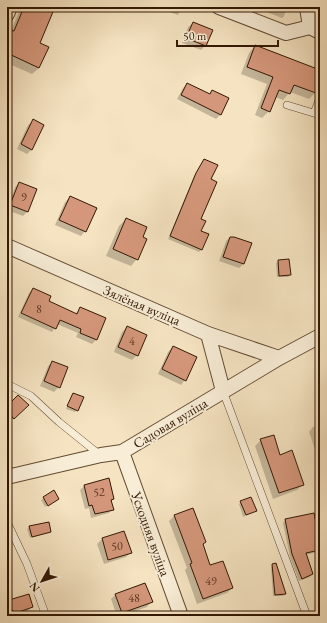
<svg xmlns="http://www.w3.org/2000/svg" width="327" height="623" viewBox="0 0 327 623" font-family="'EB Garamond',serif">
	<rect width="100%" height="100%" fill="#f5e3c1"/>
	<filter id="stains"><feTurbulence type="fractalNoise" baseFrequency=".005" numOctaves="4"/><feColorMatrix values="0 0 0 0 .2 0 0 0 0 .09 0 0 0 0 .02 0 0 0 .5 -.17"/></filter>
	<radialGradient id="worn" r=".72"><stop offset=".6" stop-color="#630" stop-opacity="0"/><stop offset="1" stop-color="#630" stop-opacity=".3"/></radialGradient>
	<path fill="#0003" d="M21 7H53L39 44V68L32 74 7 63V34L11 31Z
		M155 7H182L178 15Z
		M254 7H287L284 16 282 18Z
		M193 23 206 45 201 50 182 43 188 27Z
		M255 46 320 71V80L315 93 309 99 290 92 283 100 275 97 269 111 262 118 255 115 267 84 241 74 249 53Z
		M187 84 209 95 212 91 221 114 216 119 177 99 183 88Z
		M33 121 32 149 27 154 17 149 28 125Z
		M204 160 210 180 200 220 201 250 199 252 168 239 194 176Z
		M20 183 36 189 27 212 23 216 7 210 15 187Z
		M70 197 85 231 81 236 55 225 65 202Z
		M126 219 141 238 137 259 131 266 106 256 119 226Z
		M230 237 250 244 244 264 239 268 219 261 226 241Z
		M289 260 290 275 288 277H277L276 263 278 261Z
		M7 275 12 277 7 288Z
		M33 289 47 302 75 315 80 308 105 319 96 340 92 344 76 337 78 333 57 324 52 332 18 317 29 293Z
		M127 327 137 355 132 360 114 352 122 332Z
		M173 347 185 380 181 385 158 374 168 352Z
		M53 362 59 387 54 392 40 386 48 366Z
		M73 394 77 410 75 412 66 409Z
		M27 405 11 420 7 415V407Z
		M320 425V457L318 458 309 432 313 427Z
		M261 440 280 456 303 484 297 490 273 499 255 446Z
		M84 486 113 499 111 502 113 509 109 513 91 518 89 508 85 509 80 490Z
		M54 492 58 499 45 507 41 500Z
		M241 502 255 511 243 517 239 504Z
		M313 514 315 524 320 522V538L318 539 320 550 318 552 305 555 312 574 310 577 299 581 290 557 283 523 285 520Z
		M175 515 202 545 210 567 232 588 227 593 197 604 185 570 187 568 169 521Z
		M29 527 50 531 48 533 30 538 27 529Z
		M124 532 130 553 126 557 104 564 97 544 102 539Z
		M273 565 285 594 283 596H273L271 567Z
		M115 595 151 602 147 607 121 616H117L111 599Z
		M10 601 32 607 27 612 14 616H8L7 604Z
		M252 615V616H232Z"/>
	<path fill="#d5977b" stroke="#331804" d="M24 7H55L40 43 49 47 39 68 7 53V37L10 30 14 31Z
		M193 22 213 30 206 46 186 38Z
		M255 45 320 70V83L316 93 294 85 290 94 279 90 270 112 261 108 273 77 247 67Z
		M187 83 210 94 212 90 229 98 221 115 181 95Z
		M33 119 44 125 32 150 21 144Z
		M204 159 218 165 211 179 217 182 201 219 206 221 201 231 209 234 202 250 170 236 196 173Z
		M19 182 37 189 28 212 10 205Z
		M70 196 97 208 86 232 59 220Z
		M126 218 147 227 143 237 147 239 138 260 113 249Z
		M230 237H234L252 243 244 264 223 257Z
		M289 259 291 275 279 276 278 260Z
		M33 288 51 296 49 301 77 314 80 307 106 318 97 340 80 333 81 329 60 320 56 329 21 313Z
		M127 326 147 335 138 356 118 347Z
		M173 346 197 357 186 381 162 369Z
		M52 361 68 367 60 388 44 381Z
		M73 393 84 397 78 411 67 406Z
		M18 395 29 405 14 419 7 411V406Z
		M274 435 280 455 292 450 304 485 279 493 260 439Z
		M109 478 114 499 111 500 114 510 95 514 92 505 89 506 84 485Z
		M54 490 59 499 48 506 43 497Z
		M251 497 257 511 246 515 240 501Z
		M193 508 206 542 203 544 210 565 223 561 233 588 203 599 190 564 192 563 174 515Z
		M314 513 320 541V550L306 553 313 574 302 579 292 554 285 519Z
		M49 522 51 532 32 537 29 526Z
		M124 531 132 553 108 560 102 538Z
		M276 563 286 594 275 595 272 564Z
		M145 583 153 602 122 613 115 594Z
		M29 594 33 607 13 614 9 600Z"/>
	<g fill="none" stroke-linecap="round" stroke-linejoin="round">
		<defs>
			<path id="lane" d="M287 105 320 115
				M314 113 320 98
				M7 384 31 396 59 422 100 455
				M223 391 307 616
				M7 522 27 564 46 616"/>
			<path id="street" d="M219 7 286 33 310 27 320 32
				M307 7 310 27
				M7 14 10 7
				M7 246 208 334 279 358
				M208 334 223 391
				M122 452 181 616
				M7 477 101 455 122 452 279 358 320 336"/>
		</defs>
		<use href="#lane" stroke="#644b33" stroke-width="8"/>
		<use href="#street" stroke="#644b33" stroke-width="16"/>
		<use href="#lane" stroke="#f8edd7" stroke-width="7"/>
		<use href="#street" stroke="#f8edd7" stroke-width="14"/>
	</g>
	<g text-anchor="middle" stroke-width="4" stroke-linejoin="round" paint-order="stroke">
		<g font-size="12" fill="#5c3822">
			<text x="24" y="201">9</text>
			<text x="39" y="313">8</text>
			<text x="132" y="345">4</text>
			<text x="99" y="496">52</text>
			<text x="117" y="550">50</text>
			<text x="211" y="585">49</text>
			<text x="134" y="602">48</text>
		</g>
		<g font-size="14" fill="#331804" stroke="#f8edd7">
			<text transform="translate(142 305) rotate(23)" y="5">Зялёная вуліца</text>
			<text transform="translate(170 423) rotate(-31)" y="5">Садовая вуліца</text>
			<text transform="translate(151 534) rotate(70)" y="5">Усходняя вуліца</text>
		</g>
	</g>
	<rect width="327" height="623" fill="none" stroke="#f5e3c1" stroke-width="24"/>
	<rect x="8" y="8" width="311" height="607" fill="none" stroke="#331804" stroke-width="2"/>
	<rect x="12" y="12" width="303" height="599" fill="none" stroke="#331804"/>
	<g transform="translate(42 581) rotate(231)" stroke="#f8edd7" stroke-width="3" paint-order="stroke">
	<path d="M0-3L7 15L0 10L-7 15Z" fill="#331804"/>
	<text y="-6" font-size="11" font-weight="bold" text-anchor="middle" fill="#331804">N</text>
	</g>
	<path d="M177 40v6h101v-6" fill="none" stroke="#331804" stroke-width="2"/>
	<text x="183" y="40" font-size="12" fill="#331804" stroke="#f8edd7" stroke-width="3" paint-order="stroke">50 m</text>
	<rect width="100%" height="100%" filter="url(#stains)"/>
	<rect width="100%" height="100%" fill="url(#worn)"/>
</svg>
